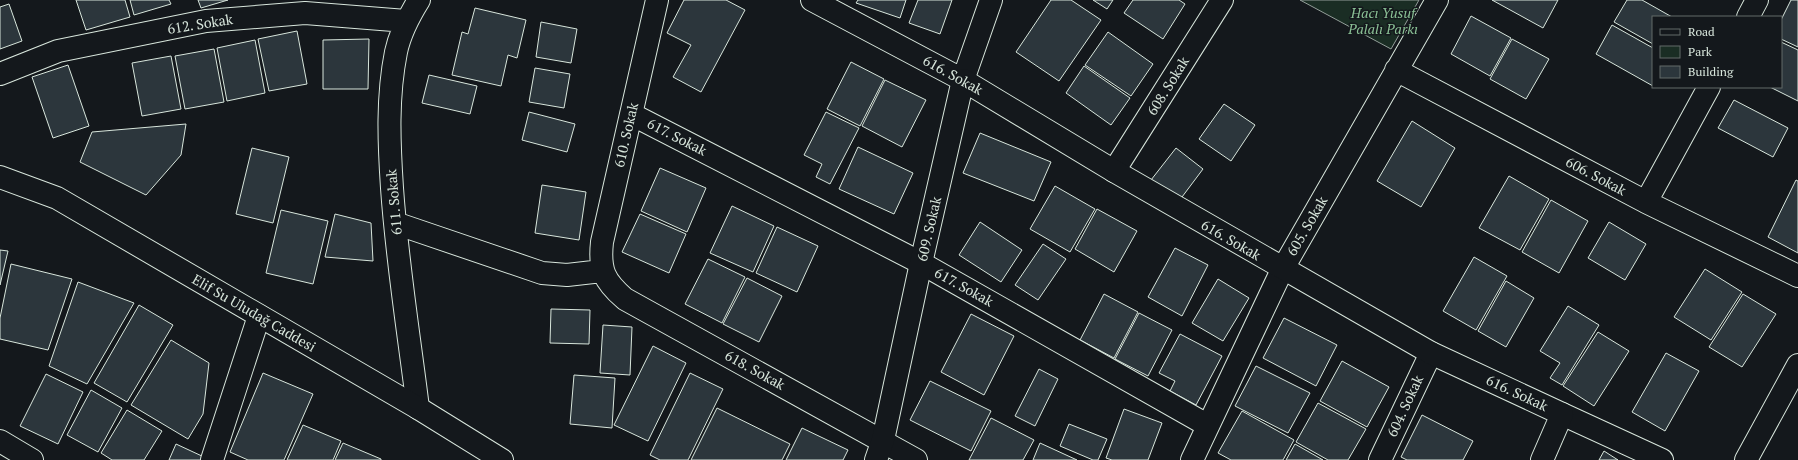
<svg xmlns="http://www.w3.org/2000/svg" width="1798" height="460" viewBox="0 0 1798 460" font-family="'PT Serif',serif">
	<rect width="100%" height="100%" fill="#14181c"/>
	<path fill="#1a2d24" stroke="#939e99" d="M1300 0H1419L1391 49Z"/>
	<path fill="#2c363c" stroke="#d8e6dc" d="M76 0H125L130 17 86 30Z
		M130 0H169L171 4 134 15Z
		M198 0H228L201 8Z
		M684 0H726L745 10 701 92 673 77 691 45 667 33Z
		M858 0H906L900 18 856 3Z
		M918 0H952L940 34 909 23Z
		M1051 0H1071L1101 20 1059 81 1016 52Z
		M1093 0H1113L1107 9Z
		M1133 0H1179L1185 4 1163 39 1124 13Z
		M1492 0H1558L1543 28Z
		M1627 0H1642L1672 17H1653V44L1614 22Z
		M1791 0H1798V47L1781 39V20Z
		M9 4 22 41 0 49V7Z
		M475 8 526 20 517 58 508 55 501 86 452 75 462 32 468 34Z
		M1471 16 1511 38 1490 76 1451 54Z
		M541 22 577 29 571 63 536 57Z
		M1612 25 1653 48V86L1596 54Z
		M297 31 307 84 269 91 258 39Z
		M1108 32 1153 64 1131 96 1085 65Z
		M369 39 368 89H323V40Z
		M1512 39 1549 59 1526 99 1490 79Z
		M255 40 265 93 227 101 217 48Z
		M1781 42 1798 50V101L1770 87H1781Z
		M214 49 224 102 185 109 175 56Z
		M171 56 181 109 142 116 132 63Z
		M851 62 884 79 860 126 827 109Z
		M68 65 89 126 53 138 32 77Z
		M1084 66 1130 98 1111 125 1066 93Z
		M535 68 570 74 564 108 529 102Z
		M429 75 477 86 470 114 422 103Z
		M885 80 926 100 902 147 862 126Z
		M1734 100 1788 128 1773 157 1718 128Z
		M1224 104 1255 125 1231 161 1199 139Z
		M529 112 575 124 567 152 522 140Z
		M826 112 859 128 830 184 816 177 822 164 804 155Z
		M1412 121 1455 148 1421 207 1377 181Z
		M186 124 181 155 146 195 80 162 92 132Z
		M980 133 1051 162 1034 201 963 173Z
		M858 147 913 173 894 214 839 189Z
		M252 148 289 157 273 223 236 214Z
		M1176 148 1203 169 1179 201 1151 180Z
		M660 168 706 188 687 232 641 211Z
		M1509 176 1549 199 1520 250 1479 228Z
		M1796 180 1798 181V253L1768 237Z
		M542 185 586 192 579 240 535 233Z
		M1055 186 1095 209 1070 252 1030 229Z
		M1551 200 1588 221 1559 273 1522 252Z
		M732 206 774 226 753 272 710 253Z
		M1097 209 1137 231 1114 272 1075 249Z
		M281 210 328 221 313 284 266 273Z
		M335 214 371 223 373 261 325 257Z
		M640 214 686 234 669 273 622 252Z
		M980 222 1022 250 1001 282 959 255Z
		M1609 222 1646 244 1625 280 1588 258Z
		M777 227 818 246 797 292 756 273Z
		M1043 244 1066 259 1038 300 1015 285Z
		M1175 248 1208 265 1182 316 1148 297Z
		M0 250 8 251 0 285Z
		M1474 257 1507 276 1476 330 1443 311Z
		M708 259 745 277 722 323 685 304Z
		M11 264 72 279 48 350 0 339V318Z
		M1705 269 1742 292 1711 340 1674 317Z
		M747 278 782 296 759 342 723 324Z
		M1218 279 1249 298 1223 341 1192 323Z
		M1506 281 1534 298 1506 347 1478 331Z
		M78 282 134 303 87 384 49 366Z
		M1104 294 1138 312 1114 358 1080 340Z
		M1743 294 1776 314 1742 367 1709 347Z
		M139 305 173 325 127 402 94 383Z
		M1568 306 1599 325 1562 385 1550 378 1560 363 1540 351Z
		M551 309 590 310 589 344 550 343Z
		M1139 313 1172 330 1148 376 1115 359Z
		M971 314 1014 336 984 395 941 372Z
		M1284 318 1337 345 1316 386 1263 358Z
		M603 325 632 327 630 375 600 373Z
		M1598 332 1629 351 1594 406 1563 386Z
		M1180 334 1222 356 1196 405 1170 391 1175 381 1159 373Z
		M171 340 209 363 203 414 188 439 131 405Z
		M653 346 686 363 648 441 614 425Z
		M1666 353 1699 371 1665 431 1632 412Z
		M1342 361 1389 387 1367 427 1320 401Z
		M1256 366 1310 393 1288 433 1235 406Z
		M1039 369 1058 379 1035 426 1015 416Z
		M263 373 313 394 284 460H248L230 452Z
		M690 373 723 389 688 460H660L650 455Z
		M46 374 83 392 58 444 20 426Z
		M574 375 615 378 612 428 570 424Z
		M930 381 991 411 971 451 910 420Z
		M91 390 122 408 98 452 67 435Z
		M1318 403 1366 429 1348 460H1328L1296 442Z
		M717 408 790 444 782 460H691Z
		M1124 409 1162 423 1148 460H1112L1106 458Z
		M127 410 162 431 144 460H112L101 453Z
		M1242 411 1294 440 1283 460H1231L1218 453Z
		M1422 415 1473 441 1463 460H1407L1401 457Z
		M991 418 1034 440 1023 460H969Z
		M1069 424 1107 439 1098 460H1093L1060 446Z
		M303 425 341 441 333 460H287Z
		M802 428 848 450 843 460H786Z
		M343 443 381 459V460H335Z
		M1040 443 1077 460H1033Z
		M176 444 204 457 203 460H169Z
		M1295 444 1323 460H1286Z
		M1604 451 1618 460H1599Z"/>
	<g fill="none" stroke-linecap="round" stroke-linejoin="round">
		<defs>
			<path id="street" d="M657 0 602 242C599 270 604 281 625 299L916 460
				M812 0 963 80 991 0
				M1748 17 1757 0
				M1396 70 1646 202 1798 276
				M0 74 58 51 206 21 305 13 406 21
				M631 114 921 263 1207 425
				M1114 171 1222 0
				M1646 202 1709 87
				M395 223 542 273 567 275 602 271
				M418 408C409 335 397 262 392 188 389 143 387 97 396 52 400 33 409 16 419 0
				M1562 414 1662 460
				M0 441 32 460
				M212 460 259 316
				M1192 460 1282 270 1437 0
				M1380 460 1431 353
				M1746 460 1798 365"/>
			<path id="secondary" d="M0 177 57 198 418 408 502 460
				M876 460 883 440 921 263 963 80 1114 171 1431 353 1562 414 1542 460"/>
		</defs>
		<use href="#street" stroke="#d8e6dc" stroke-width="24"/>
		<use href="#secondary" stroke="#d8e6dc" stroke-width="24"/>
		<use href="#street" stroke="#14181c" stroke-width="22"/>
		<use href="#secondary" stroke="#14181c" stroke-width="22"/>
	</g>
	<g text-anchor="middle" stroke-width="3" stroke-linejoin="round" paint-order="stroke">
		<g font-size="14" font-style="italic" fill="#8ac095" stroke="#14181c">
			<text x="1383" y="18">Hacı Yusuf<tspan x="1383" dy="16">Palalı Parkı</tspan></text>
		</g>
		<g font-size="14" fill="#d8e6dc" stroke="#14181c">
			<text transform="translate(200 24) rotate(-9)" y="5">612. Sokak</text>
			<text transform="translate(953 75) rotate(29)" y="5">616. Sokak</text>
			<text transform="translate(1168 86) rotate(-58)" y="5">608. Sokak</text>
			<text transform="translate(626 135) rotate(-77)" y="5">610. Sokak</text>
			<text transform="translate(677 137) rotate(27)" y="5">617. Sokak</text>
			<text transform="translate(1596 176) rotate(28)" y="5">606. Sokak</text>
			<text transform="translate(394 202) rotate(-95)" y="5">611. Sokak</text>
			<text transform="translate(1307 226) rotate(-60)" y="5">605. Sokak</text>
			<text transform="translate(929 229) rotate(-77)" y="5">609. Sokak</text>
			<text transform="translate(1231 240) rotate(30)" y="5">616. Sokak</text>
			<text transform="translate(964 287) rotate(29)" y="5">617. Sokak</text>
			<text transform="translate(254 313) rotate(30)" y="5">Elif Su Uludağ Caddesi</text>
			<text transform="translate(755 370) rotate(29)" y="5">618. Sokak</text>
			<text transform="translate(1517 393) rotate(25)" y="5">616. Sokak</text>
			<text transform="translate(1405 406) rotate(-65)" y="5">604. Sokak</text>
		</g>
	</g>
	<rect x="1652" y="16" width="130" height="72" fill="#14181c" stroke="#626a69"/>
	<rect x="1660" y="29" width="20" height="6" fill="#14181c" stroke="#626a69"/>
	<text x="1688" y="36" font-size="12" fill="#d8e6dc">Road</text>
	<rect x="1660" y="46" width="20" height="12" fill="#1a2d24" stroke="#626a69"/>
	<text x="1688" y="56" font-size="12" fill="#d8e6dc">Park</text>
	<rect x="1660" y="66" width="20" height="12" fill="#2c363c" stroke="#626a69"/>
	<text x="1688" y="76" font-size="12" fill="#d8e6dc">Building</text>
</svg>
